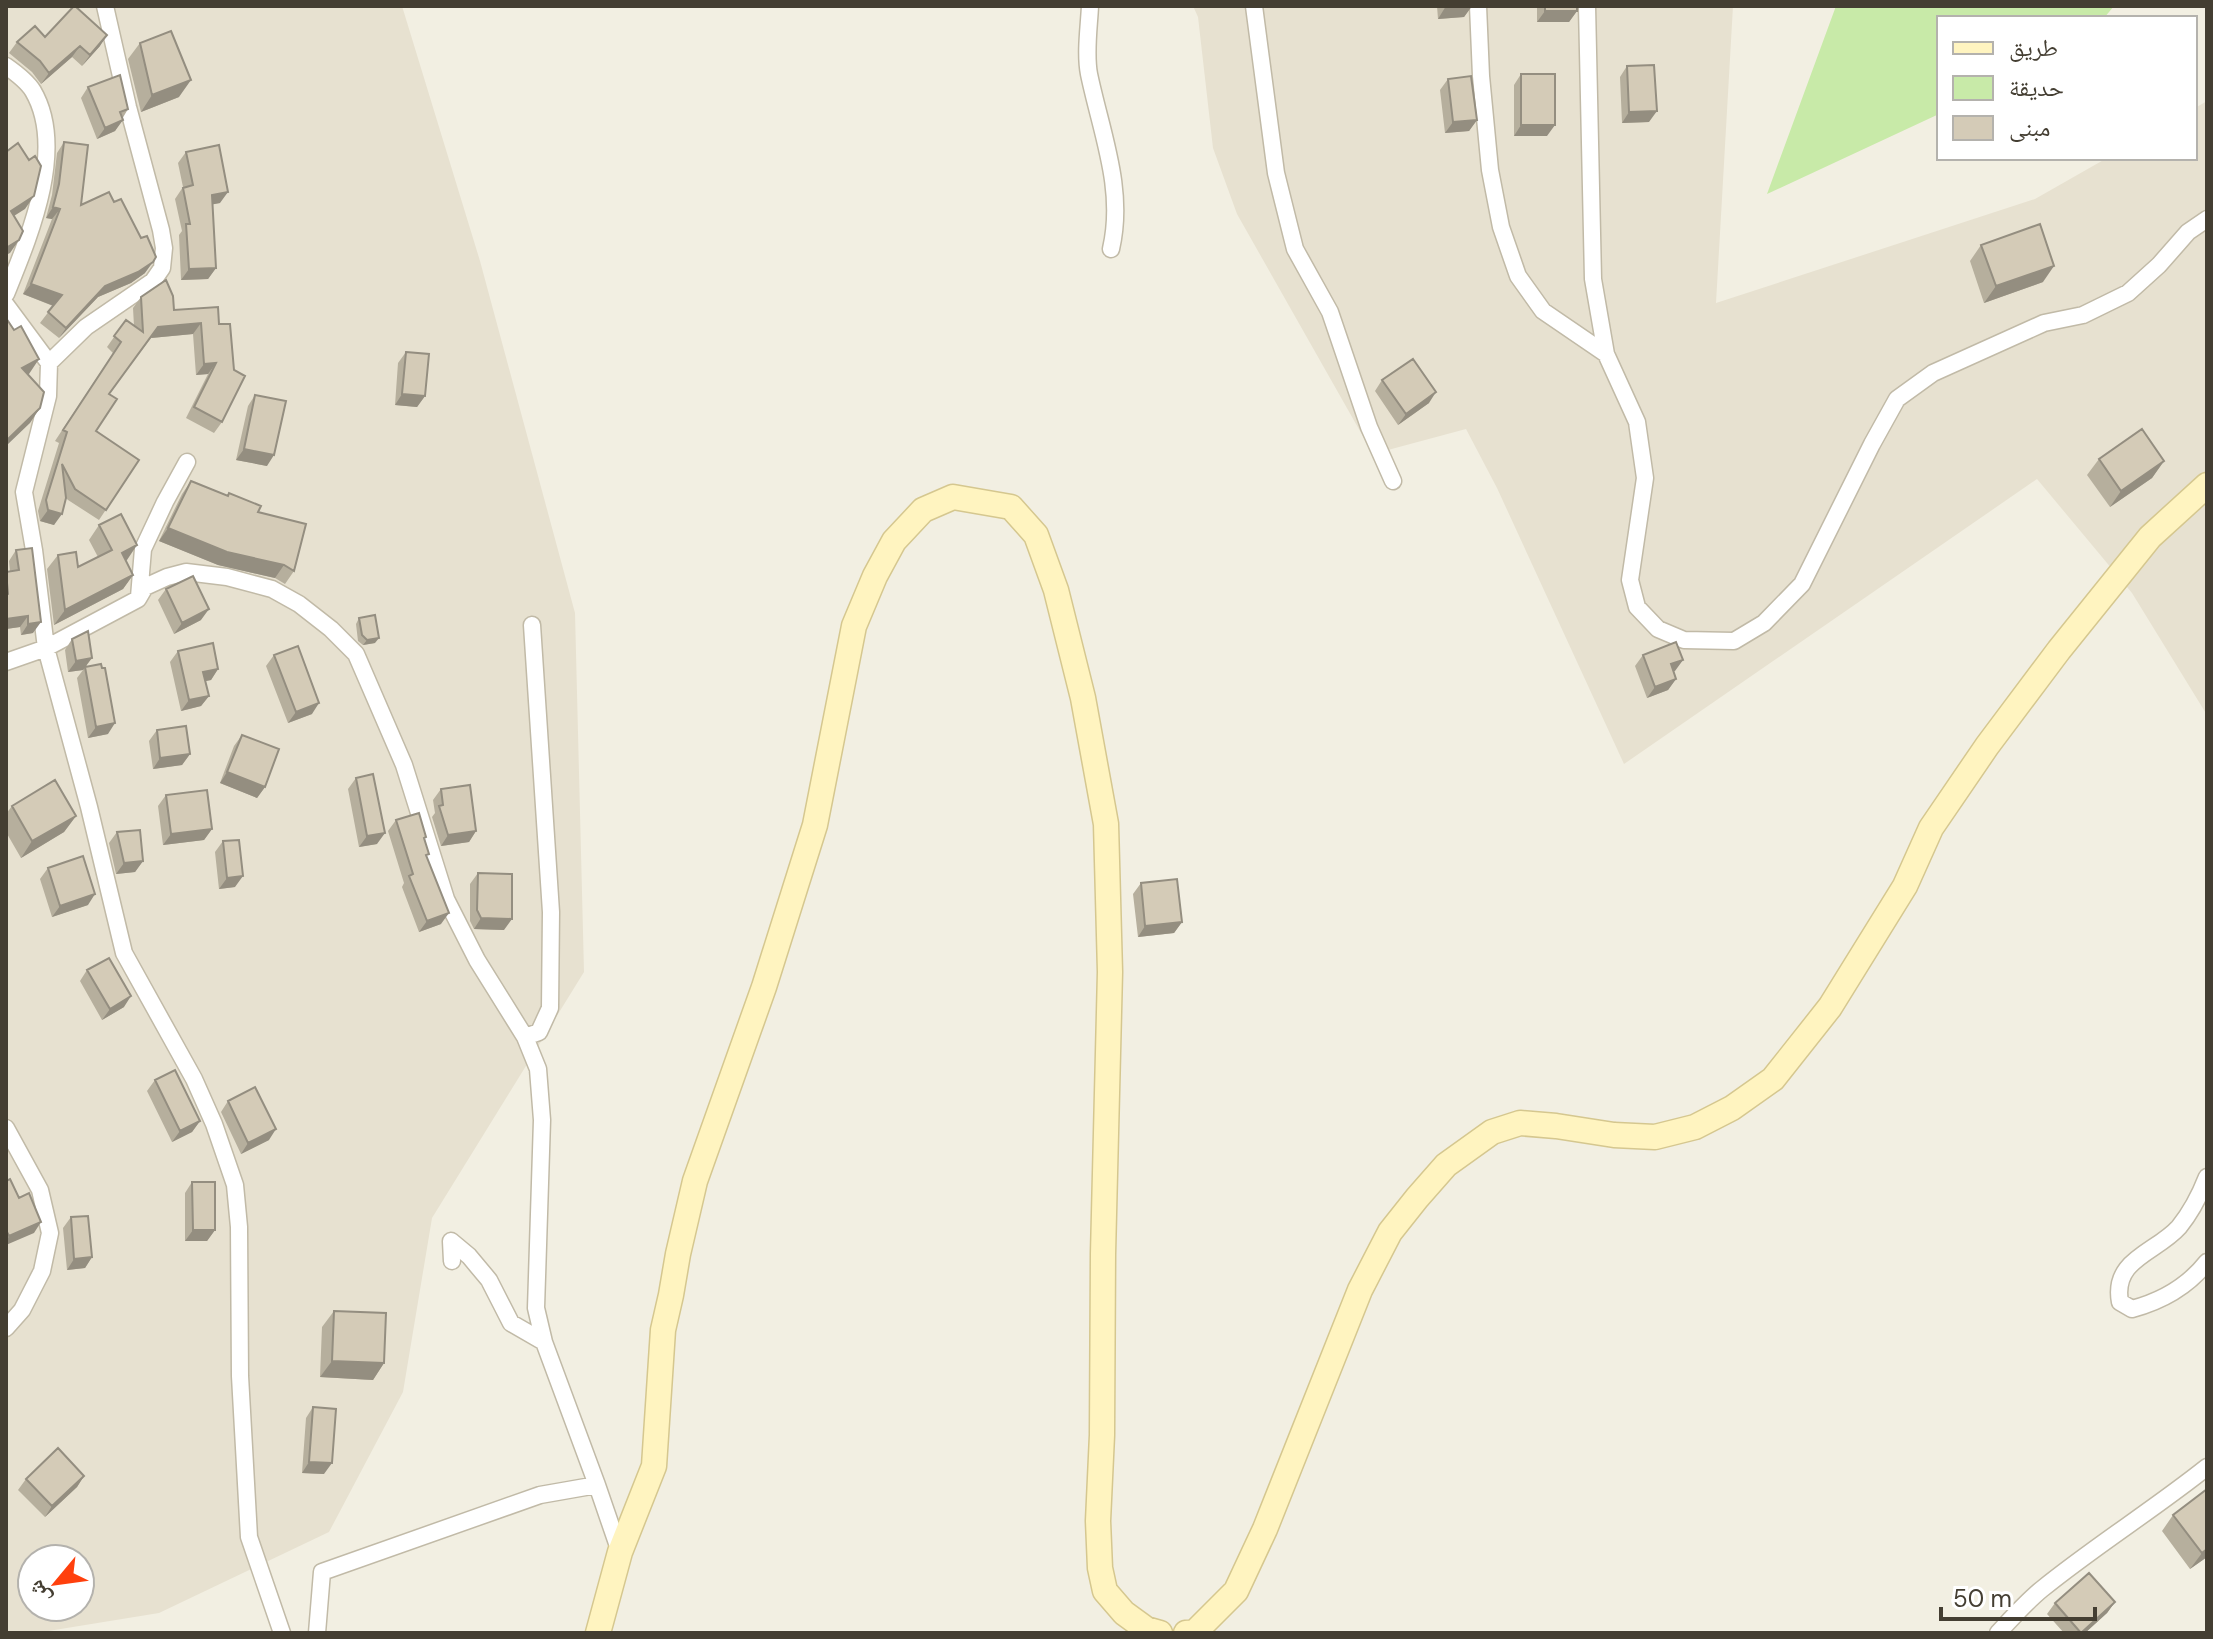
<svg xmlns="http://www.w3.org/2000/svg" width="2213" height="1639" viewBox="0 0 2213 1639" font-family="'DM Sans','Noto Naskh Arabic',sans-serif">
	<rect width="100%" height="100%" fill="#f2efe2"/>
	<path fill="#e7e1d0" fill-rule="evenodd" d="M6 6H402L480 261 575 613 584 972 432 1218 403 1392 329 1532 159 1613 36 1633H6ZM32 1559H80V1607H32Z
		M1193 6H1733L1716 303 2035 199 2107 158H2195V108L2207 101V715L2132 593 2037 479 1624 764 1497 488 1466 429 1373 454 1237 214 1213 148 1198 17Z"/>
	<path fill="#c8eaa8" d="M1836 6H2114L2104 18H1939V114L1767 194Z"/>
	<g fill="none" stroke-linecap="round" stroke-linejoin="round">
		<defs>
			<path id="street" d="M1090 6C1089 27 1085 53 1089 74 1101 132 1125 189 1111 249
				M1254 6 1276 173 1295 249 1330 312 1369 427 1393 481
				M1478 6 1481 76 1490 170 1501 227 1518 276 1543 311 1606 354
				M1587 6 1593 279 1606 354 1637 422 1645 478 1630 580 1637 607 1658 629 1684 640 1734 641 1764 623 1802 584 1872 444 1897 399 1933 373 2044 323 2083 315 2128 293 2159 265 2188 232 2207 219
				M6 66C16 73 27 81 33 91 67 149 29 237 6 294
				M6 305 49 363 48 396 24 492 34 550 46 648 89 807 124 953 194 1079 214 1124 235 1185 239 1227 240 1376 249 1537 282 1633
				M49 363 86 327 153 281 162 268 164 248 161 230 128 107 105 6
				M139 597 143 549 165 502 187 462
				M6 662 46 648 138 599 145 587 167 577 186 572 227 577 272 589 299 604 331 629 356 654 404 765 446 899 477 960 525 1037 538 1069 542 1120 536 1308 544 1342 597 1485 620 1552
				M525 1037 539 1032 550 1008 551 912 532 625
				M6 1128 40 1190 50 1233 42 1271 22 1310 6 1328
				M2207 1177C2200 1195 2192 1211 2179 1227 2156 1253 2112 1259 2120 1302L2132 1309C2162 1301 2188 1286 2207 1262
				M452 1261 451 1241 469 1256 489 1280 511 1323 544 1342
				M317 1633 322 1572 540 1495 597 1485
				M1998 1633C2012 1618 2026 1602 2042 1589 2095 1546 2153 1510 2207 1467"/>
			<path id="secondary" d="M598 1633 620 1552 654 1466 663 1330 671 1295 678 1254 695 1181 764 987 815 825 854 626 875 576 894 541 923 510 953 497 1011 507 1036 535 1056 590 1083 698 1106 824 1110 972 1103 1254 1102 1435 1098 1521 1100 1568 1105 1591 1124 1613 1146 1629 1160 1633
				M1186 1633 1195 1632 1236 1591 1265 1529 1360 1290 1390 1232 1417 1198 1446 1165 1492 1132 1520 1123 1556 1126 1614 1135 1655 1137 1695 1127 1732 1108 1773 1079 1830 1007 1905 886 1931 828 1987 746 2059 650 2150 537 2207 485"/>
		</defs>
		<use href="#street" stroke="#c1baa7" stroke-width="19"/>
		<use href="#secondary" stroke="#d5c78f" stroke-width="27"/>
		<use href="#street" stroke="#fff" stroke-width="16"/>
		<use href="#secondary" stroke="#fff4c0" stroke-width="24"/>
	</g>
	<path fill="#b6af9d" d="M1437 6H1472L1464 17 1438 19Z
		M1537 6H1577V11L1569 22H1537Z
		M45 37 100 46 82 66 72 57 41 84 32 72 9 53 17 42Z
		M140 43 179 97 141 112 128 59Z
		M1627 66 1649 122 1622 123 1620 77Z
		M1521 74 1547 136H1514V85Z
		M1448 79 1477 120 1469 131 1445 133 1440 90Z
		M88 87 128 109 115 131 97 139 81 98Z
		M64 142 81 205 145 273 131 283 98 297 59 338 40 323 53 306 23 294 52 219 46 218 52 195 57 153Z
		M186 152 220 203 212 204 216 268 208 279 181 280 179 235 182 231 175 199 183 187 178 163Z
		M1981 245 2043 282 1984 303 1970 261Z
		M141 297 174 310 218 307 222 422 214 433 186 418 208 374 196 375 193 334 151 338 109 394 96 431 139 460 99 520 68 500 66 498 54 525 40 521 38 511 59 443 55 441 113 353 107 347 126 320 134 326 133 308Z
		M406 352 425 396 417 407 395 405 398 363Z
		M1382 380 1429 403 1398 425 1375 391Z
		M255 395 267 466 236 460 248 406Z
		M2099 459 2164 461 2152 478 2110 507 2087 475Z
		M191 481 227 496 229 493 258 512 294 571 285 584 275 578 218 565 159 541 182 494Z
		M99 525 126 560 133 575 123 589 54 625 47 569 58 555 78 567 98 557 89 540Z
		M16 550 33 633 21 635 20 627 6 629V572H10L9 561Z
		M166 589 201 620 174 634 158 600Z
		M359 618 375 643 363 645 358 641 356 624Z
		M72 639 87 666 108 734 88 738 77 678 83 670 68 672 65 650Z
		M178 651 218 669 211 680 205 681 209 696 201 706 181 711 170 662Z
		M274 655 312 714 288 723 266 666Z
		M1643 655 1683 660 1673 671 1676 679 1668 690 1647 698 1635 666Z
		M157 730 190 754 182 765 153 769 149 741Z
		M242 735 265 787 257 798 220 783 234 746Z
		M356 778 377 844 359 847 348 789Z
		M441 789 476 831 469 842 441 846 432 817 435 813 433 800Z
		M166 795 212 829 204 840 163 845 158 806Z
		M12 806 76 816 64 832 21 858 6 832V814Z
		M396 820 425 840 427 857 441 924 419 932 402 887 404 883 388 831Z
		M117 832 143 861 135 872 116 874 109 843Z
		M223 841 235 887 219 889 215 852Z
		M48 868 88 905 52 917 40 879Z
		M478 873 504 930 474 929 470 921V884Z
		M1141 883 1182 922 1174 933 1138 937 1133 894Z
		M87 970 124 1007 102 1020 80 981Z
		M155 1080 200 1121 192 1132 172 1142 147 1091Z
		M228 1101 269 1140 241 1154 221 1112Z
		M192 1182 215 1230 207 1241H185V1193Z
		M71 1217 92 1257 85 1268 67 1270 63 1228Z
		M334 1311 384 1363 373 1380 320 1377 322 1327Z
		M313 1407 324 1474 302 1473 306 1418Z
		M84 1476 77 1487 45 1517 18 1490 26 1479Z
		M2207 1489V1557L2190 1569 2162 1531 2173 1515Z
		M2115 1602 2107 1613 2085 1633H2064L2047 1614 2055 1603Z"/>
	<path fill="#948e80" d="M1446 6H1472L1464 17 1438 19Z
		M1545 11H1577L1569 22H1537Z
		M107 35 100 46 82 66 90 55Z
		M80 46 72 57 41 84 49 73Z
		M191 80 179 97 141 112 152 95Z
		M1657 111 1649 122 1622 123 1629 112Z
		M123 120 115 131 97 139 105 128Z
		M1477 120 1469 131 1445 133 1453 122Z
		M1521 125H1555L1547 136H1514Z
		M228 192 220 203 204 206 212 195Z
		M34 196 25 209 6 221 11 211Z
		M53 207 60 209 52 219 46 218Z
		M19 240 10 253 6 255V248Z
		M153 262 145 273 131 283 98 297 59 338 66 328 105 286Z
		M2054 266 2043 282 1984 303 1996 286Z
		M216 268 208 279 181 280 189 269Z
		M31 284 62 295 54 306 23 294Z
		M201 323 193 334 151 338 158 327Z
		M39 359 29 374 12 383 22 368Z
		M216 363 208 374 196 375 204 364Z
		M1436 392 1429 403 1398 425 1406 414Z
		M402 394 425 396 417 407 395 405Z
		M40 408 30 423 6 446V441Z
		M244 449 274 455 267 466 236 460Z
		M2164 461 2152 478 2110 507 2121 491Z
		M48 510 62 514 54 525 40 521Z
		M168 528 284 565 275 578 218 565 159 541Z
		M137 545 127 560 112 568 122 553Z
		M133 575 123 589 54 625 65 610Z
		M209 609 201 620 174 634 182 623Z
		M28 616 20 627 6 629V619Z
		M41 622 33 633 21 635 28 624Z
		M379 638 375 643 363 645 367 640Z
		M92 658 83 670 68 672 76 661Z
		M1683 660 1675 671 1663 675 1671 664Z
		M218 669 211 680 196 683 203 672Z
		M1676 679 1668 690 1647 698 1655 687Z
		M209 696 201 706 181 711 189 700Z
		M319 703 312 714 288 723 296 712Z
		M115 723 108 734 88 738 96 727Z
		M190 754 182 765 153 769 160 758Z
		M227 772 265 787 257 798 220 783Z
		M76 816 64 832 21 858 32 841Z
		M212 829 204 840 163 845 171 834Z
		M476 831 469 842 441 846 448 835Z
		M385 833 377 844 359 847 367 836Z
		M143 861 135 872 116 874 124 863Z
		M243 876 235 887 219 889 227 878Z
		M95 894 88 905 52 917 60 906Z
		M449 913 441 924 419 932 427 921Z
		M481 918 512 919 504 930 474 929Z
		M1182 922 1174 933 1138 937 1145 926Z
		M131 996 124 1007 102 1020 110 1009Z
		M200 1121 192 1132 172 1142 180 1131Z
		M276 1129 269 1140 241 1154 248 1143Z
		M41 1222 34 1233 6 1245V1241L9 1236Z
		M193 1230H215L207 1241H185Z
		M92 1257 85 1268 67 1270 74 1259Z
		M332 1361 384 1363 373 1380 320 1377Z
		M309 1462 332 1463 324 1474 302 1473Z
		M84 1476 77 1487 45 1517 52 1506Z
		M2207 1549V1557L2190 1569 2202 1553Z
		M2115 1602 2107 1613 2085 1633H2081Z"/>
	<path fill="#d4cbb7" stroke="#948e80" stroke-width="2" d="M74 6H75L107 35 90 55 80 46 49 73 40 61 17 42 35 26 45 37Z
		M1545 6H1577V11H1545Z
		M171 31 191 80 152 95 140 43Z
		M1654 65 1657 111 1629 112 1627 66Z
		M1521 74H1555V125H1521Z
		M120 75 128 109 120 112 123 120 105 128 88 87Z
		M1471 76 1477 120 1453 122 1448 79Z
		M64 142 88 145 81 205 109 192 114 202 121 199 141 238 147 236 156 257 153 262 138 272 105 286 66 328 48 312 62 295 31 284 60 209 53 207 59 184Z
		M18 143 29 160 35 156 41 166 34 196 11 211 23 231 19 240 6 248V152Z
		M219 145 228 192 212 195 216 268 189 269 186 224H190L183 188 193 185 186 152Z
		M2040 224 2054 266 1996 286 1981 245Z
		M166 280 173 296 174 310 218 307 219 324H230L234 370 245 376 222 422 194 407 216 363 204 364 201 323 158 327 109 394 117 399 96 431 139 460 106 510 75 489 62 464 66 498 62 514 48 510 46 500 67 432 63 430 121 342 114 336 126 320 143 332 141 297Z
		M6 318 14 330 21 326 39 359 22 368 44 392 40 408 6 441Z
		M406 352 429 354 425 396 402 394Z
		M1413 359 1436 392 1406 414 1382 380Z
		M255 395 286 401 274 455 244 449Z
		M2142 429 2164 461 2121 491 2099 459Z
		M191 481 228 496 229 493 261 506 258 512 306 524 294 571 284 565 227 552 168 528Z
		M121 514 137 545 122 553 133 575 65 610 58 555 76 552 78 567 112 550 99 525Z
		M32 548 41 622 28 624V616L6 619V595L8 594 6 572 19 570 16 550Z
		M193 576 209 609 182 623 166 589Z
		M375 615 379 638 367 640 362 635 359 618Z
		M88 631 92 658 76 661 72 639Z
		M1676 642 1683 660 1671 664 1676 679 1655 687 1643 655Z
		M213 643 218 669 203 672 209 696 189 700 178 651Z
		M298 646 319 703 296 712 274 655Z
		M101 664 102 668H105L115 723 96 727 85 667Z
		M186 726 190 754 160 758 157 730Z
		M242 735 279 749 265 787 227 772Z
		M373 774 385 833 367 836 356 778Z
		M55 780 76 816 32 841 12 806Z
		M470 785 476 831 448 835 439 806 443 805 441 789Z
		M207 790 212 829 171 834 166 795Z
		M419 813 426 837 424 838 429 854 426 855 449 913 427 921 409 876 413 874 396 820Z
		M140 830 143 861 124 863 117 832Z
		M239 840 243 876 227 878 223 841Z
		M83 856 95 894 60 906 48 868Z
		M478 873 512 874V919L481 918 477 910Z
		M1177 879 1182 922 1145 926 1141 883Z
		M109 958 131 996 110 1009 87 970Z
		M175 1070 200 1121 180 1131 155 1080Z
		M255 1087 276 1129 248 1143 228 1101Z
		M10 1179 19 1198 29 1193 41 1222 9 1236 6 1230V1181Z
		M192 1182H215V1230H193Z
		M88 1216 92 1257 74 1259 71 1217Z
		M334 1311 386 1313 384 1363 332 1361Z
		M313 1407 336 1409 332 1463 309 1462Z
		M58 1448 84 1476 52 1506 26 1479Z
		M2207 1489V1549L2202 1553 2173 1515Z
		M2089 1573 2115 1602 2081 1633 2055 1603Z"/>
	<rect width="2213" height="1639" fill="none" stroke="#443e32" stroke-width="16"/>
	<rect x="1937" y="16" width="260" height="144" fill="#ffffff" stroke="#b4b2ad" stroke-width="2"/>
	<rect x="1953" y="42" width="40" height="12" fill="#fff4c0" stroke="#b4b2ad" stroke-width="2"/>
	<text x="2009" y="56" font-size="24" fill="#443e32">طريق</text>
	<rect x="1953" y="76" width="40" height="24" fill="#c8eaa8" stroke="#b4b2ad" stroke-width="2"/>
	<text x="2009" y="96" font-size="24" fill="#443e32">حديقة</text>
	<rect x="1953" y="116" width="40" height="24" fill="#d4cbb7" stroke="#b4b2ad" stroke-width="2"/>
	<text x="2009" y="136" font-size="24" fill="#443e32">مبنى</text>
	<g transform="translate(56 1583) rotate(241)"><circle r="38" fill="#ffffff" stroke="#b4b2ad" stroke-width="2"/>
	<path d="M0-6L14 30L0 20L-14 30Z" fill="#ff400d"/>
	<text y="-12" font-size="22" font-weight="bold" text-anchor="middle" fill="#443e32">ش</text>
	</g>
	<path d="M1941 1607v12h154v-12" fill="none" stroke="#443e32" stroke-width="4"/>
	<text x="1953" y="1607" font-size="24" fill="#443e32" stroke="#ffffff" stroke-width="6" paint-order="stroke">50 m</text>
</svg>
